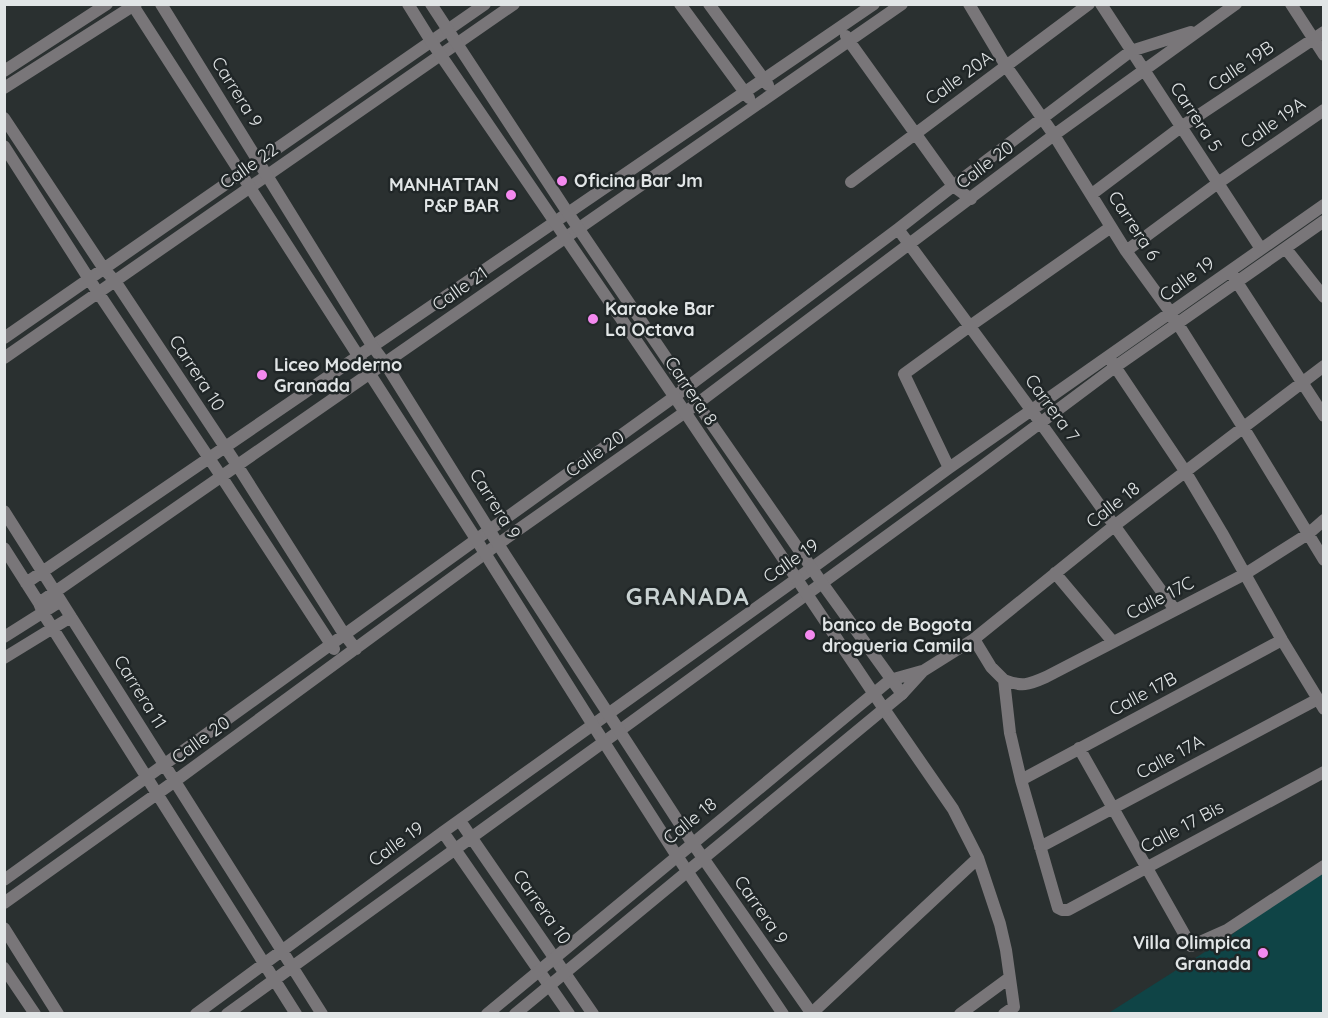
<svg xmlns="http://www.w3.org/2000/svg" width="1328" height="1018" viewBox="0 0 1328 1018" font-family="Quicksand,sans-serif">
	<rect width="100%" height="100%" fill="#2a3030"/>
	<path fill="#0f4446" d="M1323 867V1013L1107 1014 1230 936Z"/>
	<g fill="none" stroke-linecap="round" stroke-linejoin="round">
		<path stroke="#797679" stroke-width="12" d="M680 4 749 98
			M709 4 768 85
			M969 4 1006 66 1054 135 1126 251 1171 313 1243 427 1324 560
			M1101 4 1261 249
			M1291 4 1324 55
			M846 36 849 41 953 186 971 199
			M4 71 107 4
			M4 88 136 4
			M4 118 104 269 115 281 237 465 344 634 356 649
			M4 146 89 279 221 476 334 649
			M851 182 1089 4
			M1092 194 1181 127 1324 32
			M898 229 1032 411 1175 610
			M1286 249 1324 297
			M1126 251 1218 183 1324 110
			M1233 276 1324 416
			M4 338 485 4
			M4 358 514 4
			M1112 362 1185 471 1222 533 1282 640 1324 709
			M949 468 904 374 970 326 1111 227
			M4 511 322 1014
			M4 548 39 603 43 613 296 1014
			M1055 573 1113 642
			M26 583 874 4
			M39 603 902 4
			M4 637 61 601
			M974 639 991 667 1004 680 1010 733 1021 780 1058 908 1062 910H1068L1324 772
			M4 658 71 617
			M890 680 922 671
			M1004 680C1022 687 1028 685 1046 677L1245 574 1308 534 1324 520
			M902 694 923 671 974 639 1114 526 1324 366
			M884 709 953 809 978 858 1000 924 1006 950 1014 1007 1004 1014
			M1079 748 1191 946 1227 930 1324 866
			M1021 780 1282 640
			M460 821 593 1014
			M443 832 569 1014
			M1040 847 1318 699
			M4 880 674 397 898 229 953 186 1131 51 1191 32
			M4 903 175 781 498 544 698 403 1054 135 1236 4
			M4 928 58 1014
			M4 968 35 1014
			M812 1013 978 858
			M196 1014 443 832 812 568 949 468 1324 205
			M227 1014 619 731 980 468 1115 367 1324 221
			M960 1014 1009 978"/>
		<path stroke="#797679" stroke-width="12" d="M132 4 476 539 593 725 673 850 783 1014
			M161 4 373 347 385 363 498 544 689 838 812 1014
			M408 4 431 41 685 412 884 709
			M431 4 568 213 686 387 822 583 902 694 515 1014
			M487 1014 890 680"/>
	</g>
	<g fill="#f489ef" stroke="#202627" stroke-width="2">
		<circle cx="562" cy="181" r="6"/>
		<circle cx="511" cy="195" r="6"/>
		<circle cx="593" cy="319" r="6"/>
		<circle cx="262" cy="375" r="6"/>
		<circle cx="810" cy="635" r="6"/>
		<circle cx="1263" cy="953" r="6"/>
	</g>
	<g text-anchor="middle" stroke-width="5" stroke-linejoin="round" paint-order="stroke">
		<g font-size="18" fill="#e1e5e6" stroke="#202627">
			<text transform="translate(1241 66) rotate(-34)" y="6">Calle 19B</text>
			<text transform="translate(959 78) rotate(-36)" y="6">Calle 20A</text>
			<text transform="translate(237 92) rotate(58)" y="6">Carrera 9</text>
			<text transform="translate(1196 117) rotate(57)" y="6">Carrera 5</text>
			<text transform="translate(1273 123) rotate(-35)" y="6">Calle 19A</text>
			<text transform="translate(985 165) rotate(-37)" y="6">Calle 20</text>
			<text transform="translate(249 166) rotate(-35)" y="6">Calle 22</text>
			<text transform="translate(1134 226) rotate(57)" y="6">Carrera 6</text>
			<text transform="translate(1187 279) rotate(-36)" y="6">Calle 19</text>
			<text transform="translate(460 289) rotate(-35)" y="6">Calle 21</text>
			<text transform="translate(197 373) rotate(57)" y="6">Carrera 10</text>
			<text transform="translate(691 391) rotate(56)" y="6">Carrera 8</text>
			<text transform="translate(1052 408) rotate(54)" y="6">Carrera 7</text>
			<text transform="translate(595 454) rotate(-35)" y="6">Calle 20</text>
			<text transform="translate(495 504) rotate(58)" y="6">Carrera 9</text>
			<text transform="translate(1113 505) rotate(-38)" y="6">Calle 18</text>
			<text transform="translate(791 561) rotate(-35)" y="6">Calle 19</text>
			<text transform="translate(1160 598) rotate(-27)" y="6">Calle 17C</text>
			<text transform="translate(140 692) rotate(58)" y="6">Carrera 11</text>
			<text transform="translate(1143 694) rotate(-28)" y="6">Calle 17B</text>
			<text transform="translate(201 740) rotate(-36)" y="6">Calle 20</text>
			<text transform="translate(1170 757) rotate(-28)" y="6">Calle 17A</text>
			<text transform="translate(690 821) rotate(-39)" y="6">Calle 18</text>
			<text transform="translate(1182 827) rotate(-28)" y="6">Calle 17 Bis</text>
			<text transform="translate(396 844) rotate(-36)" y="6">Calle 19</text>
			<text transform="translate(542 907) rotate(55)" y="6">Carrera 10</text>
			<text transform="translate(761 910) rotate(55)" y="6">Carrera 9</text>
		</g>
		<g font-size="18" font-weight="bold" fill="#e1e5e6" stroke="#202627" text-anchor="start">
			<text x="574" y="187">Oficina Bar Jm</text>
			<text x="499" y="191" text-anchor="end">MANHATTAN<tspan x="499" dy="21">P&amp;P BAR</tspan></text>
			<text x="605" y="315">Karaoke Bar<tspan x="605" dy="21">La Octava</tspan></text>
			<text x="274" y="371">Liceo Moderno<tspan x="274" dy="21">Granada</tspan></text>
			<text x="822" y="631">banco de Bogota<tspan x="822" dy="21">drogueria Camila</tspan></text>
			<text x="1251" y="949" text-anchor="end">Villa Olimpica<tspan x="1251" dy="21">Granada</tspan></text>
		</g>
		<g font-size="24" font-weight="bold" letter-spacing="1.5" fill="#c9d2d2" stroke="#202627">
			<text x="688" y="605">GRANADA</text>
		</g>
	</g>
	<rect width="1328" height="1018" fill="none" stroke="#e1e5e6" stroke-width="12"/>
</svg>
